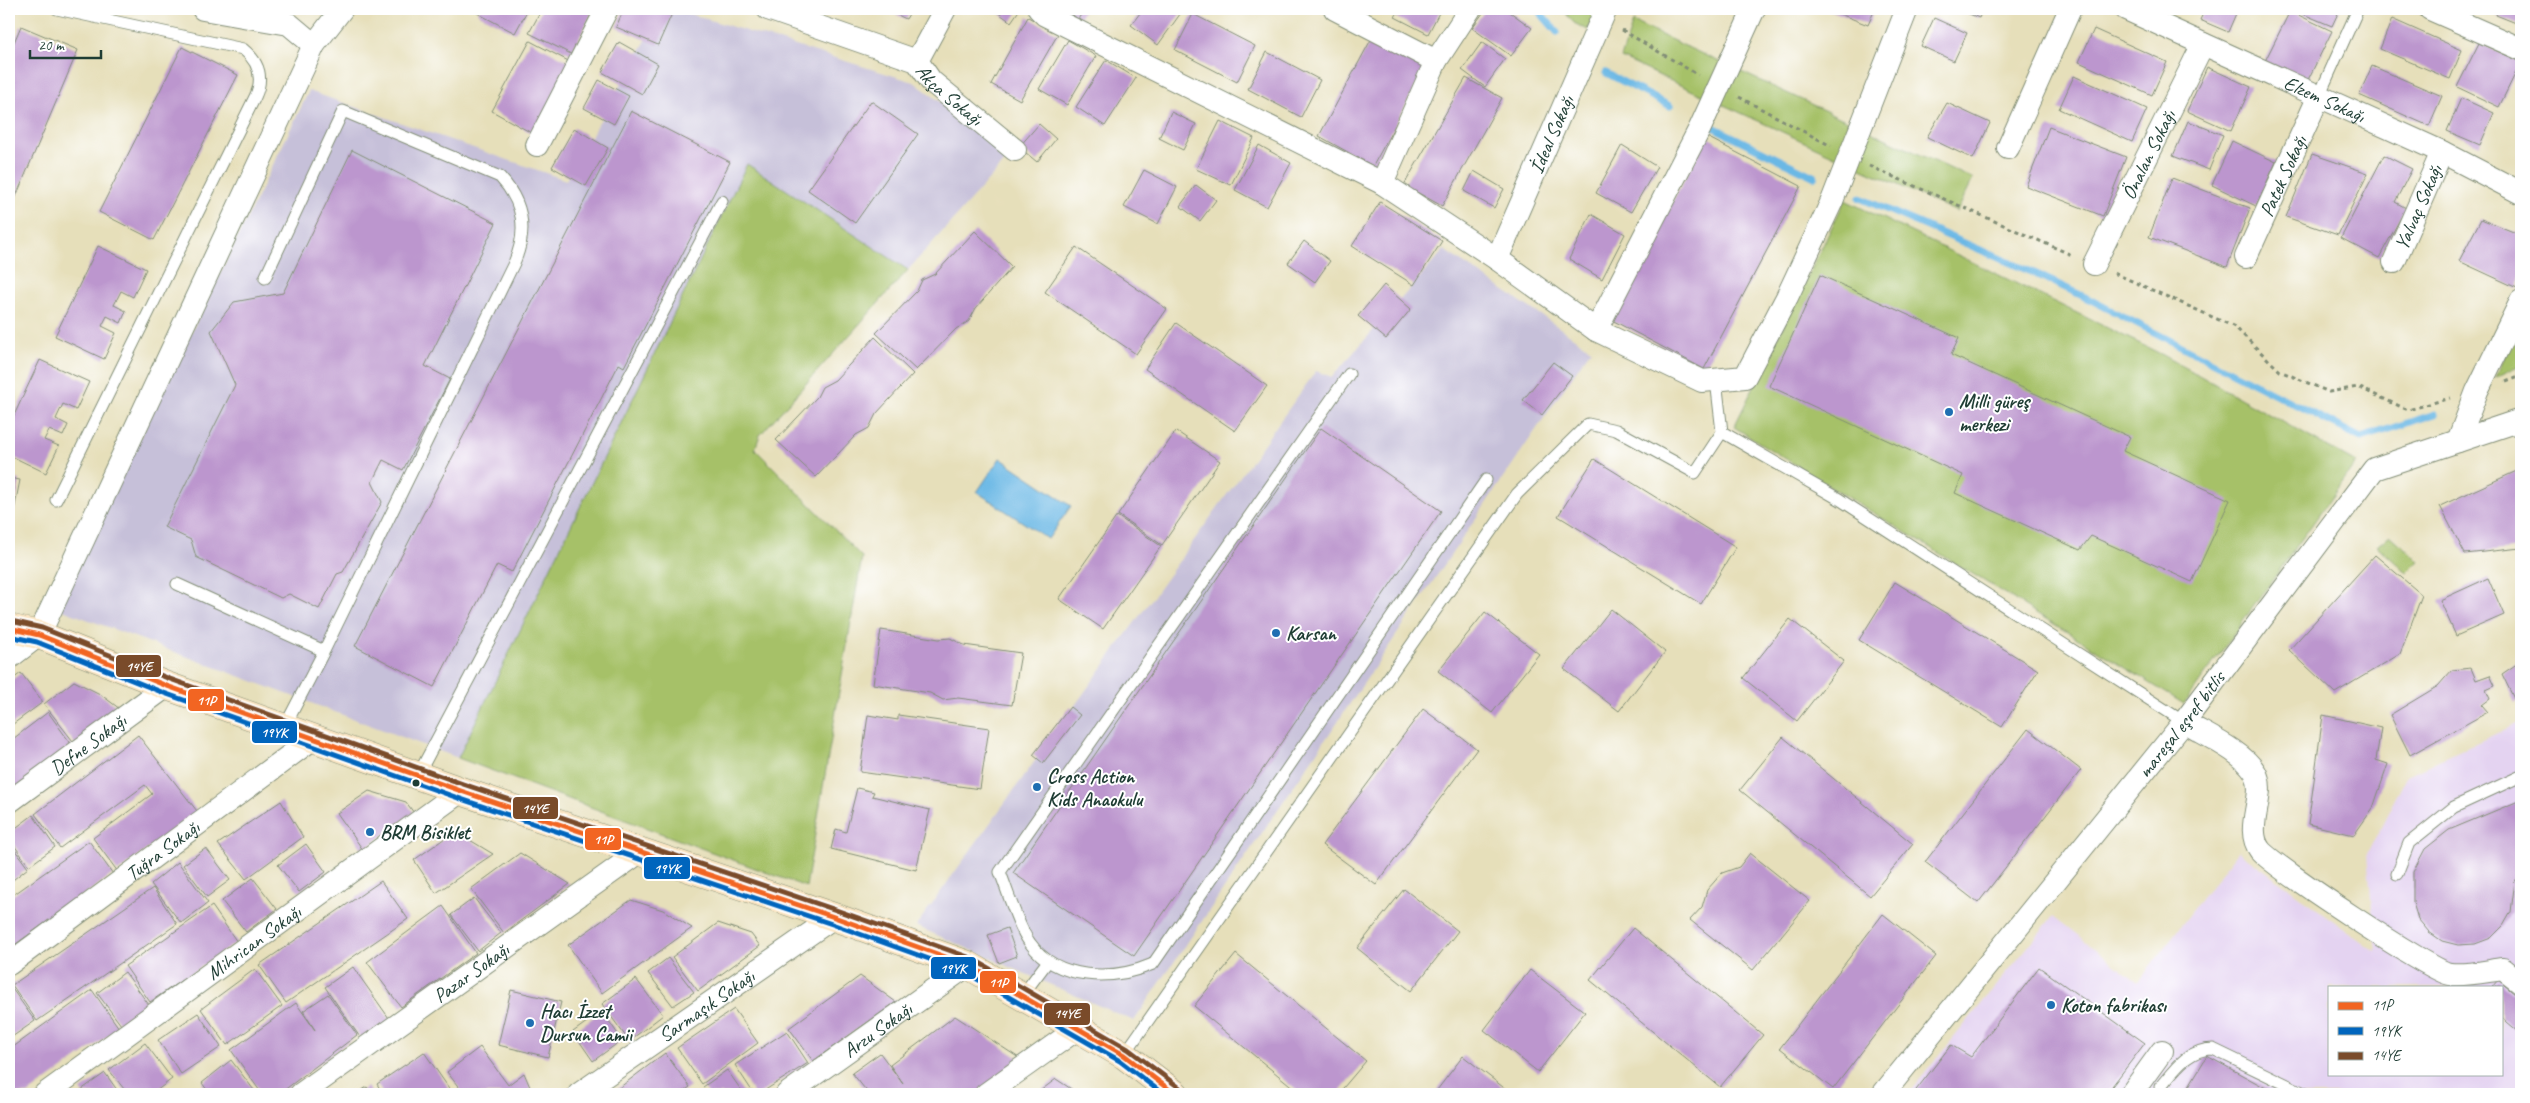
<svg xmlns="http://www.w3.org/2000/svg" width="2530" height="1103" viewBox="0 0 2530 1103" font-family="Caveat,sans-serif">
	<rect width="100%" height="100%" fill="#fff"/>
	<filter id="ink" filterUnits="userSpaceOnUse"><feTurbulence type="fractalNoise" baseFrequency=".02" numOctaves="2"/><feDisplacementMap in="SourceGraphic" scale="10" xChannelSelector="R" yChannelSelector="G"/><feConvolveMatrix kernelMatrix="1 2 1 2 8 2 1 2 1" color-interpolation-filters="sRGB"/></filter>
	<filter id="wash" filterUnits="userSpaceOnUse"><feTurbulence type="fractalNoise" baseFrequency=".0096" numOctaves="4" result="noise"/><feDisplacementMap in="SourceGraphic" scale="20" xChannelSelector="R" yChannelSelector="G"/><feGaussianBlur stdDeviation="1.12" result="paint"/><feColorMatrix in="noise" values="0 0 0 0 0 0 0 0 0 0 0 0 0 0 0 0 0 1.4 0 .05"/><feComposite in="paint" operator="in"/></filter>
	<g filter="url(#wash)">
		<rect width="100%" height="100%" fill="#e6dfba"/>
		<path fill="#e4d3f1" fill-rule="evenodd" d="M2521 722V1094H1908L2053 916 2138 982 2238 851 2376 952 2367 854 2407 775ZM2329 987H2501V1074H2329Z"/>
		<path fill="#c6c0d9" d="M664 9H674L914 82 1011 155 908 270 747 165 458 758 57 608 309 91 566 180Z
			M1444 250 1591 349 1134 1021 916 926 1316 371 1332 377Z"/>
		<path fill="#a6c168" stroke="#627f4e" d="M1562 9H1596L1588 30 1574 23Z
			M1633 22 1973 179 1957 212 1621 58Z
			M747 164 908 270 760 435 755 449 862 557 806 887 458 758Z
			M1845 200 2163 355 2356 463 2184 704 1734 427Z
			M2521 317V365L2496 377Z
			M2390 535 2419 561 2407 573 2377 546Z"/>
		<path fill="#6bb8e5" stroke="#457a8c" d="M1000 458 1071 506 1048 539 977 492Z"/>
		<g fill="none" stroke-linecap="round" stroke-linejoin="round">
			<path stroke="#6bb8e5" stroke-width="7" d="M1537 9 1557 32
				M1606 73 1670 106
				M1713 127 1815 177
				M1860 198 2034 273 2089 299 2361 438 2435 414"/>
		</g>
		<g id="blocks">
			<path fill="#bc96ce" d="M479 9H528L515 33 477 13Z
				M542 9H594L571 54 529 33Z
				M624 9H674L658 45 616 27Z
				M885 9H912L906 19Z
				M993 9H1020L1011 22Z
				M1065 9H1085L1078 19Z
				M1143 9H1182L1183 10 1158 45 1131 25Z
				M1400 9H1441L1428 34 1395 17Z
				M1486 9H1506L1532 28 1511 56 1472 28Z
				M1827 9H1875L1868 25Z
				M1957 9H1983L1979 18Z
				M2205 9H2238L2228 32 2200 20Z
				M2291 9H2340L2332 26Z
				M2498 9H2521V25L2496 15Z
				M2290 11 2332 31 2305 86 2263 65Z
				M1193 14 1255 46 1237 82 1175 50Z
				M1028 17 1058 34 1020 100 991 84Z
				M1934 18 1967 33 1954 61 1921 46Z
				M2392 19 2462 50 2450 79 2380 49Z
				M21 26 78 50 9 213V54Z
				M2094 29 2167 62 2152 95 2079 62Z
				M1373 36 1427 66 1373 166 1319 136Z
				M1068 40 1096 56 1067 105 1039 89Z
				M530 41 576 65 537 136 492 111Z
				M619 42 658 64 642 94 602 72Z
				M1482 42 1505 59 1485 87 1462 70Z
				M2479 43 2521 62 2499 107 2457 87Z
				M182 47 238 75 154 240 99 212Z
				M1267 52 1320 80 1301 117 1248 89Z
				M1106 60 1136 78 1105 126 1076 107Z
				M2372 66 2442 96 2429 126 2359 95Z
				M2207 67 2251 87 2231 131 2187 111Z
				M2074 76 2147 109 2132 142 2059 109Z
				M1466 78 1502 98 1442 206 1404 185Z
				M599 80 629 96 614 124 584 108Z
				M2461 98 2494 113 2480 145 2447 131Z
				M871 101 918 134 855 223 808 190Z
				M1947 103 1990 123 1973 159 1927 137Z
				M631 111 730 162 624 367 619 364 512 572 497 565 434 687 355 646Z
				M1171 112 1196 124 1183 150 1159 138Z
				M1220 121 1254 138 1231 185 1196 169Z
				M2188 121 2223 135 2209 170 2173 156Z
				M1039 124 1056 139 1037 162 1019 147Z
				M2049 127 2126 157 2103 216 2026 186Z
				M574 128 608 148 586 186 552 167Z
				M1707 137 1801 186 1704 369 1610 319Z
				M2232 141 2276 162 2256 206 2212 185Z
				M1259 145 1291 163 1267 207 1235 190Z
				M1622 145 1657 167 1631 212 1596 193Z
				M352 150 496 223 425 366 450 379 403 470 383 460 372 482 382 502 343 572 337 574 319 609 289 594 281 598 196 557 191 540 164 527 235 385 211 331 234 302 283 293Z
				M2312 154 2368 173 2338 235 2286 217Z
				M2384 155 2412 169 2395 202 2406 208 2379 258 2341 238Z
				M1144 170 1177 187 1158 224 1124 207Z
				M1474 171 1504 189 1494 208 1464 191Z
				M2172 178 2250 208 2227 267 2149 237Z
				M1196 185 1216 200 1200 221 1180 206Z
				M1380 202 1442 241 1414 285 1352 246Z
				M1591 214 1625 234 1602 279 1569 259Z
				M2481 219 2521 235V278L2517 288 2459 261Z
				M975 231 1012 267 976 308 969 321 956 329 916 370 876 333 917 291 922 280 935 274Z
				M1304 241 1330 261 1315 282 1288 263Z
				M98 246 146 269 133 297 121 291 114 305 126 311 121 323 107 316 102 326 116 333 104 359 55 336Z
				M1076 247 1167 309 1136 354 1045 292Z
				M1820 275 1959 338 1951 355 2130 437 2123 451 2230 500 2192 582 2091 536 2080 550 1955 493 1963 475 1769 386Z
				M1384 285 1411 309 1386 339 1358 316Z
				M1176 323 1267 386 1235 431 1145 369Z
				M875 337 913 374 876 414 869 428 856 435 816 477 776 440 817 397 822 387 835 380Z
				M40 360 89 382 76 410 63 404 56 419 68 425 63 436 49 430 44 440 59 446 46 473 9 455V426Z
				M1553 362 1572 376 1542 415 1523 400Z
				M1321 428 1441 511 1134 956 1013 873Z
				M1176 431 1220 461 1162 545 1118 515Z
				M1594 459 1736 547 1701 604 1558 516Z
				M2521 469V548L2465 554 2440 506Z
				M9 478 20 480 10 531H9Z
				M1117 516 1161 546 1103 629 1059 599Z
				M2375 555 2422 595 2400 654 2335 693 2289 650Z
				M2488 578 2504 615 2456 636 2440 600Z
				M1895 582 2038 670 2002 727 1859 640Z
				M1611 609 1665 652 1619 711 1564 669Z
				M1485 612 1539 654 1492 713 1438 671Z
				M1790 619 1844 661 1797 721 1743 678Z
				M881 630 939 639 950 638 964 645 1021 653 1012 705 958 698 943 700 930 693 873 684Z
				M2521 661V700L2516 703 2502 674Z
				M2471 668 2476 680 2490 675 2495 686 2486 690 2490 699 2482 705 2488 712 2410 755 2390 715 2438 686 2452 670Z
				M21 673 43 702 9 727V682Z
				M74 681 100 694 120 709 76 745 44 704Z
				M1070 707 1080 715 1043 763 1033 755Z
				M1423 709 1477 749 1376 885 1322 845Z
				M48 712 74 748 9 797V742Z
				M868 715 898 720V715L989 728 980 789 860 772Z
				M2323 715 2381 728 2376 760 2388 764 2373 808 2354 835 2308 824Z
				M2028 729 2081 770 1978 903 1925 862Z
				M138 735 197 811 118 872 93 838 152 794 145 785 60 848 35 814Z
				M1783 737 1913 844 1870 896 1740 790Z
				M857 788 874 792 872 796 930 810 916 870 831 849 836 829 846 832Z
				M369 791 406 802 414 813 363 850 337 813Z
				M2521 800V881L2515 880 2511 912 2503 926 2491 938 2475 944 2458 945 2442 941 2429 932 2418 919 2413 903V872L2425 849 2449 830Z
				M281 801 303 837 246 879 218 844Z
				M33 815 55 847 29 866 9 838V833Z
				M455 831 493 854 436 893 414 860Z
				M89 841 113 874 9 949V898Z
				M9 842 28 868 9 883Z
				M306 844 326 872 299 892 278 865Z
				M206 848 230 880 207 897 183 865Z
				M520 853 570 884 504 933 471 889Z
				M1750 853 1810 901 1753 970 1690 920 1702 907 1707 890 1722 873 1739 867Z
				M178 862 208 903 181 923 151 884Z
				M253 878 277 909 246 932 222 901Z
				M381 881 408 919 286 1003 259 965Z
				M153 888 177 924 37 1021 12 985Z
				M1404 889 1458 931 1411 991 1357 948Z
				M474 898 501 933 478 951 451 915Z
				M631 900 663 910 692 928 602 993 568 945Z
				M212 906 237 942 150 1002 125 966Z
				M443 906 476 953 401 1007 367 962Z
				M1883 914 1936 956 1833 1089 1780 1048Z
				M718 923 751 934 760 946 698 991 672 957Z
				M1007 928 1017 956 999 963 988 935Z
				M1633 928 1763 1035 1720 1087 1590 980Z
				M1236 954 1366 1061 1338 1094H1301L1194 1006Z
				M668 958 694 992 673 1006 648 973Z
				M353 967 391 1021 362 1040 325 987Z
				M2039 967 2145 1043 2106 1094H1913L1951 1045 1971 1057Z
				M255 969 282 1006 227 1045 201 1009Z
				M1530 970 1585 1012 1538 1072 1484 1030Z
				M125 972 149 1005 121 1025 97 993Z
				M860 976 896 1002 813 1061 789 1028Z
				M636 979 663 1015 629 1041 602 1004Z
				M2498 980 2521 999V1029L2519 1032 2501 1017V987H2492Z
				M10 986 35 1021 9 1039V987Z
				M92 990 119 1028 28 1094H9V1050Z
				M511 990 561 1002 548 1057 498 1045Z
				M328 994 357 1035 279 1094H262L231 1050 296 1003 315 1030 303 1011Z
				M734 1009 758 1043 702 1084 677 1048Z
				M602 1011 622 1040 593 1061 573 1032Z
				M198 1013 221 1047 181 1074 158 1040Z
				M955 1016 1022 1060 976 1094H869L852 1073 880 1053 903 1084 890 1065Z
				M787 1031 808 1063 759 1094H754L735 1065Z
				M145 1043 172 1079 152 1094H128L109 1070Z
				M480 1047 508 1085 524 1073 533 1094H464L447 1072Z
				M424 1052 453 1094H383L377 1084Z
				M665 1053 690 1087 680 1094H611Z
				M1463 1056 1512 1094H1434Z
				M2207 1056 2277 1094H2184Z
				M231 1060 257 1094H210L202 1083Z
				M727 1070 744 1094H709L703 1087Z
				M105 1073 120 1094H84L81 1090Z
				M1056 1079 1079 1094H1036Z
				M367 1087 372 1094H356Z"/>
		</g>
	</g>
	<g filter="url(#ink)">
		<use href="#blocks" fill-opacity="0" stroke="#828e77" stroke-width="1"/>
		<g fill="none" stroke-linecap="round" stroke-linejoin="round">
			<defs>
				<path id="lane" d="M2319 96 2358 9
					M265 278 343 111 500 177C524 203 528 231 514 263L324 651 285 726
					M1349 374 1000 872C1008 892 1018 927 1030 943 1057 981 1113 981 1153 964L1486 480
					M1716 380 1722 432 1839 499 2184 722
					M56 500 255 97C264 78 259 62 243 49L57 9
					M177 584 324 651
					M418 775 722 201
					M2397 874 2409 843 2454 807 2521 776
					M1021 997 1048 961
					M1124 1055 1517 494 1588 424 1616 430 1695 473 1722 432
					M2160 1087C2175 1069 2188 1049 2213 1049L2306 1094"/>
				<g id="street">
					<path d="M203 9 289 24 314 45"/>
					<path id="s1" d="M768 9 917 61 931 81 1015 150"/>
					<path d="M1039 9 1045 15 1382 183"/>
					<path d="M1335 9 1436 61 1382 183 1497 259 1596 330 1702 381 1745 377 1787 297 1832 201 1907 9"/>
					<path id="s2" d="M2126 9 2442 152 2521 193"/>
					<path d="M2430 9 2521 49"/>
					<path d="M917 61 945 9"/>
					<path d="M1436 61 1470 9"/>
					<path d="M537 145 607 9"/>
					<path d="M2008 148 2070 9"/>
					<path id="s3" d="M2246 257 2319 96"/>
					<path id="s4" d="M1497 259 1606 9"/>
					<path id="s5" d="M2394 262 2442 152"/>
					<path id="s6" d="M2094 264 2203 44"/>
					<path d="M1596 330 1700 128 1754 9"/>
					<path d="M2458 441 2477 391 2521 301"/>
					<path d="M9 658 39 635 314 45 342 9"/>
					<path d="M2184 722C2205 735 2242 751 2255 772 2268 795 2243 827 2260 850 2273 866 2432 972 2450 974 2466 976 2487 971 2503 969L2521 983"/>
					<path id="s7" d="M9 802 167 686"/>
					<path id="s8" d="M9 964 315 737"/>
					<path id="s9" d="M45 1094 461 791"/>
					<path id="s10" d="M301 1094 641 851"/>
					<path id="s11" d="M579 1094 834 917"/>
					<path id="s12" d="M787 1094 968 965"/>
					<path d="M986 1094 1077 1029"/>
					<path id="s13" d="M1883 1094 2184 722 2374 469 2521 420"/>
					<path d="M2131 1094 2162 1051"/>
				</g>
				<path id="secondary" d="M9 628 39 635 167 686 461 791 834 917 968 965 1124 1055 1175 1094"/>
			</defs>
			<use href="#lane" stroke="#828e77" stroke-width="13"/>
			<use href="#street" stroke="#828e77" stroke-width="24"/>
			<use href="#secondary" stroke="#828e77" stroke-width="29"/>
			<path stroke="#828e77" stroke-width="3" stroke-dasharray="4 4" stroke-linecap="butt" d="M1622 30 1698 75
				M1739 97 1831 146
				M1869 166 2074 256
				M2114 273 2235 327 2280 371 2329 392 2358 387 2408 410 2450 398
				M2506 382 2521 376"/>
			<use href="#lane" stroke="#fff" stroke-width="11"/>
			<use href="#street" stroke="#fff" stroke-width="22"/>
			<use href="#secondary" stroke="#fce6c4" stroke-width="28"/>
			<defs>
				<path id="bus-1" d="M9 628 39 635 167 686 461 791 834 917 968 965 1124 1055 1175 1094"/>
				<path id="bus-2" d="M9 636 37 642 164 693 458 798 832 924 965 972 1120 1061 1163 1094"/>
				<path id="bus-3" d="M11 621 42 628 170 679 463 784 836 910 971 958 1128 1049 1180 1088"/>
			</defs>
			<use href="#bus-1" stroke="#fff" stroke-width="9"/>
			<use href="#bus-2" stroke="#fff" stroke-width="9"/>
			<use href="#bus-3" stroke="#fff" stroke-width="9"/>
			<use href="#bus-1" stroke="#f26522" stroke-width="5"/>
			<use href="#bus-2" stroke="#0065bd" stroke-width="5"/>
			<use href="#bus-3" stroke="#7a4b2a" stroke-width="5"/>
		</g>
	</g>
	<g fill="#1f6fb2" stroke="#fff" stroke-width="2">
		<circle cx="1949" cy="412" r="5"/>
		<circle cx="1276" cy="633" r="5"/>
		<circle cx="1037" cy="787" r="5"/>
		<circle cx="370" cy="832" r="5"/>
		<circle cx="2051" cy="1005" r="5"/>
		<circle cx="530" cy="1023" r="5"/>
	</g>
	<circle fill="#1f3d34" stroke="#fff" stroke-width="2" cx="416" cy="783" r="4.5"/>
	<g text-anchor="middle" stroke-width="4" stroke-linejoin="round" paint-order="stroke">
		<g font-size="20" fill="#1f3d34" stroke="#fff">
			<text dy="7" stroke="none"><textPath href="#s1" startOffset="205">Akça Sokağı</textPath></text>
			<text dy="7" stroke="none"><textPath href="#s2" startOffset="218">Elzem Sokağı</textPath></text>
			<text dy="7" stroke="none"><textPath href="#s4" startOffset="136">İdeal Sokağı</textPath></text>
			<text dy="7" stroke="none"><textPath href="#s6" startOffset="122">Önalan Sokağı</textPath></text>
			<text dy="7" stroke="none"><textPath href="#s3" startOffset="89">Patek Sokağı</textPath></text>
			<text dy="7" stroke="none"><textPath href="#s5" startOffset="60">Yalvaç Sokağı</textPath></text>
			<text dy="7" stroke="none"><textPath href="#s13" startOffset="475">mareşal eşref bitlis</textPath></text>
			<text dy="7" stroke="none"><textPath href="#s7" startOffset="98">Defne Sokağı</textPath></text>
			<text dy="7" stroke="none"><textPath href="#s8" startOffset="191">Tuğra Sokağı</textPath></text>
			<text dy="7" stroke="none"><textPath href="#s9" startOffset="258">Mihrican Sokağı</textPath></text>
			<text dy="7" stroke="none"><textPath href="#s10" startOffset="209">Pazar Sokağı</textPath></text>
			<text dy="7" stroke="none"><textPath href="#s11" startOffset="155">Sarmaşık Sokağı</textPath></text>
			<text dy="7" stroke="none"><textPath href="#s12" startOffset="111">Arzu Sokağı</textPath></text>
		</g>
		<g font-size="20" font-weight="bold" fill="#1f3d34" stroke="#fff" text-anchor="start">
			<text x="1959" y="408">Milli güreş<tspan x="1959" dy="23">merkezi</tspan></text>
			<text x="1286" y="640">Karsan</text>
			<text x="1047" y="783">Cross Action<tspan x="1047" dy="23">Kids Anaokulu</tspan></text>
			<text x="380" y="839">BRM Bisiklet</text>
			<text x="2061" y="1012">Koton fabrikası</text>
			<text x="540" y="1018">Hacı İzzet<tspan x="540" dy="23">Dursun Camii</tspan></text>
		</g>
	</g>
	<g stroke="#fff" stroke-width="2">
		<rect x="115" y="654" width="47" height="24" rx="5" fill="#7a4b2a"/>
		<rect x="187" y="688" width="38" height="24" rx="5" fill="#f26522"/>
		<rect x="251" y="720" width="47" height="24" rx="5" fill="#0065bd"/>
		<rect x="512" y="796" width="47" height="24" rx="5" fill="#7a4b2a"/>
		<rect x="584" y="827" width="38" height="24" rx="5" fill="#f26522"/>
		<rect x="643" y="856" width="48" height="24" rx="5" fill="#0065bd"/>
		<rect x="930" y="956" width="47" height="24" rx="5" fill="#0065bd"/>
		<rect x="979" y="970" width="38" height="24" rx="5" fill="#f26522"/>
		<rect x="1043" y="1002" width="48" height="24" rx="5" fill="#7a4b2a"/>
	</g>
	<g font-size="14" text-anchor="middle" font-weight="bold" fill="#fff">
		<text x="139" y="671">14YE</text>
		<text x="206" y="705">11P</text>
		<text x="274" y="737">19YK</text>
		<text x="535" y="813">14YE</text>
		<text x="603" y="844">11P</text>
		<text x="667" y="873">19YK</text>
		<text x="953" y="973">19YK</text>
		<text x="998" y="987">11P</text>
		<text x="1067" y="1018">14YE</text>
	</g>
	<rect width="2530" height="1103" fill="none" stroke="#fff" stroke-width="30"/>
	<rect x="2328" y="986" width="175" height="90" fill="#ffffff" stroke="#a5b1ae"/>
	<rect x="2338" y="1002" width="25" height="8" fill="#f26522" stroke="#a5b1ae"/>
	<text x="2372" y="1010" font-size="15" fill="#1f3d34">11P</text>
	<rect x="2338" y="1027" width="25" height="8" fill="#0065bd" stroke="#a5b1ae"/>
	<text x="2372" y="1036" font-size="15" fill="#1f3d34">19YK</text>
	<rect x="2338" y="1052" width="25" height="8" fill="#7a4b2a" stroke="#a5b1ae"/>
	<text x="2372" y="1060" font-size="15" fill="#1f3d34">14YE</text>
	<path d="M30 50v8h71v-8" fill="none" stroke="#1f3d34" stroke-width="2.5"/>
	<text x="38" y="50" font-size="15" fill="#1f3d34" stroke="#ffffff" stroke-width="4" paint-order="stroke">20 m</text>
</svg>
